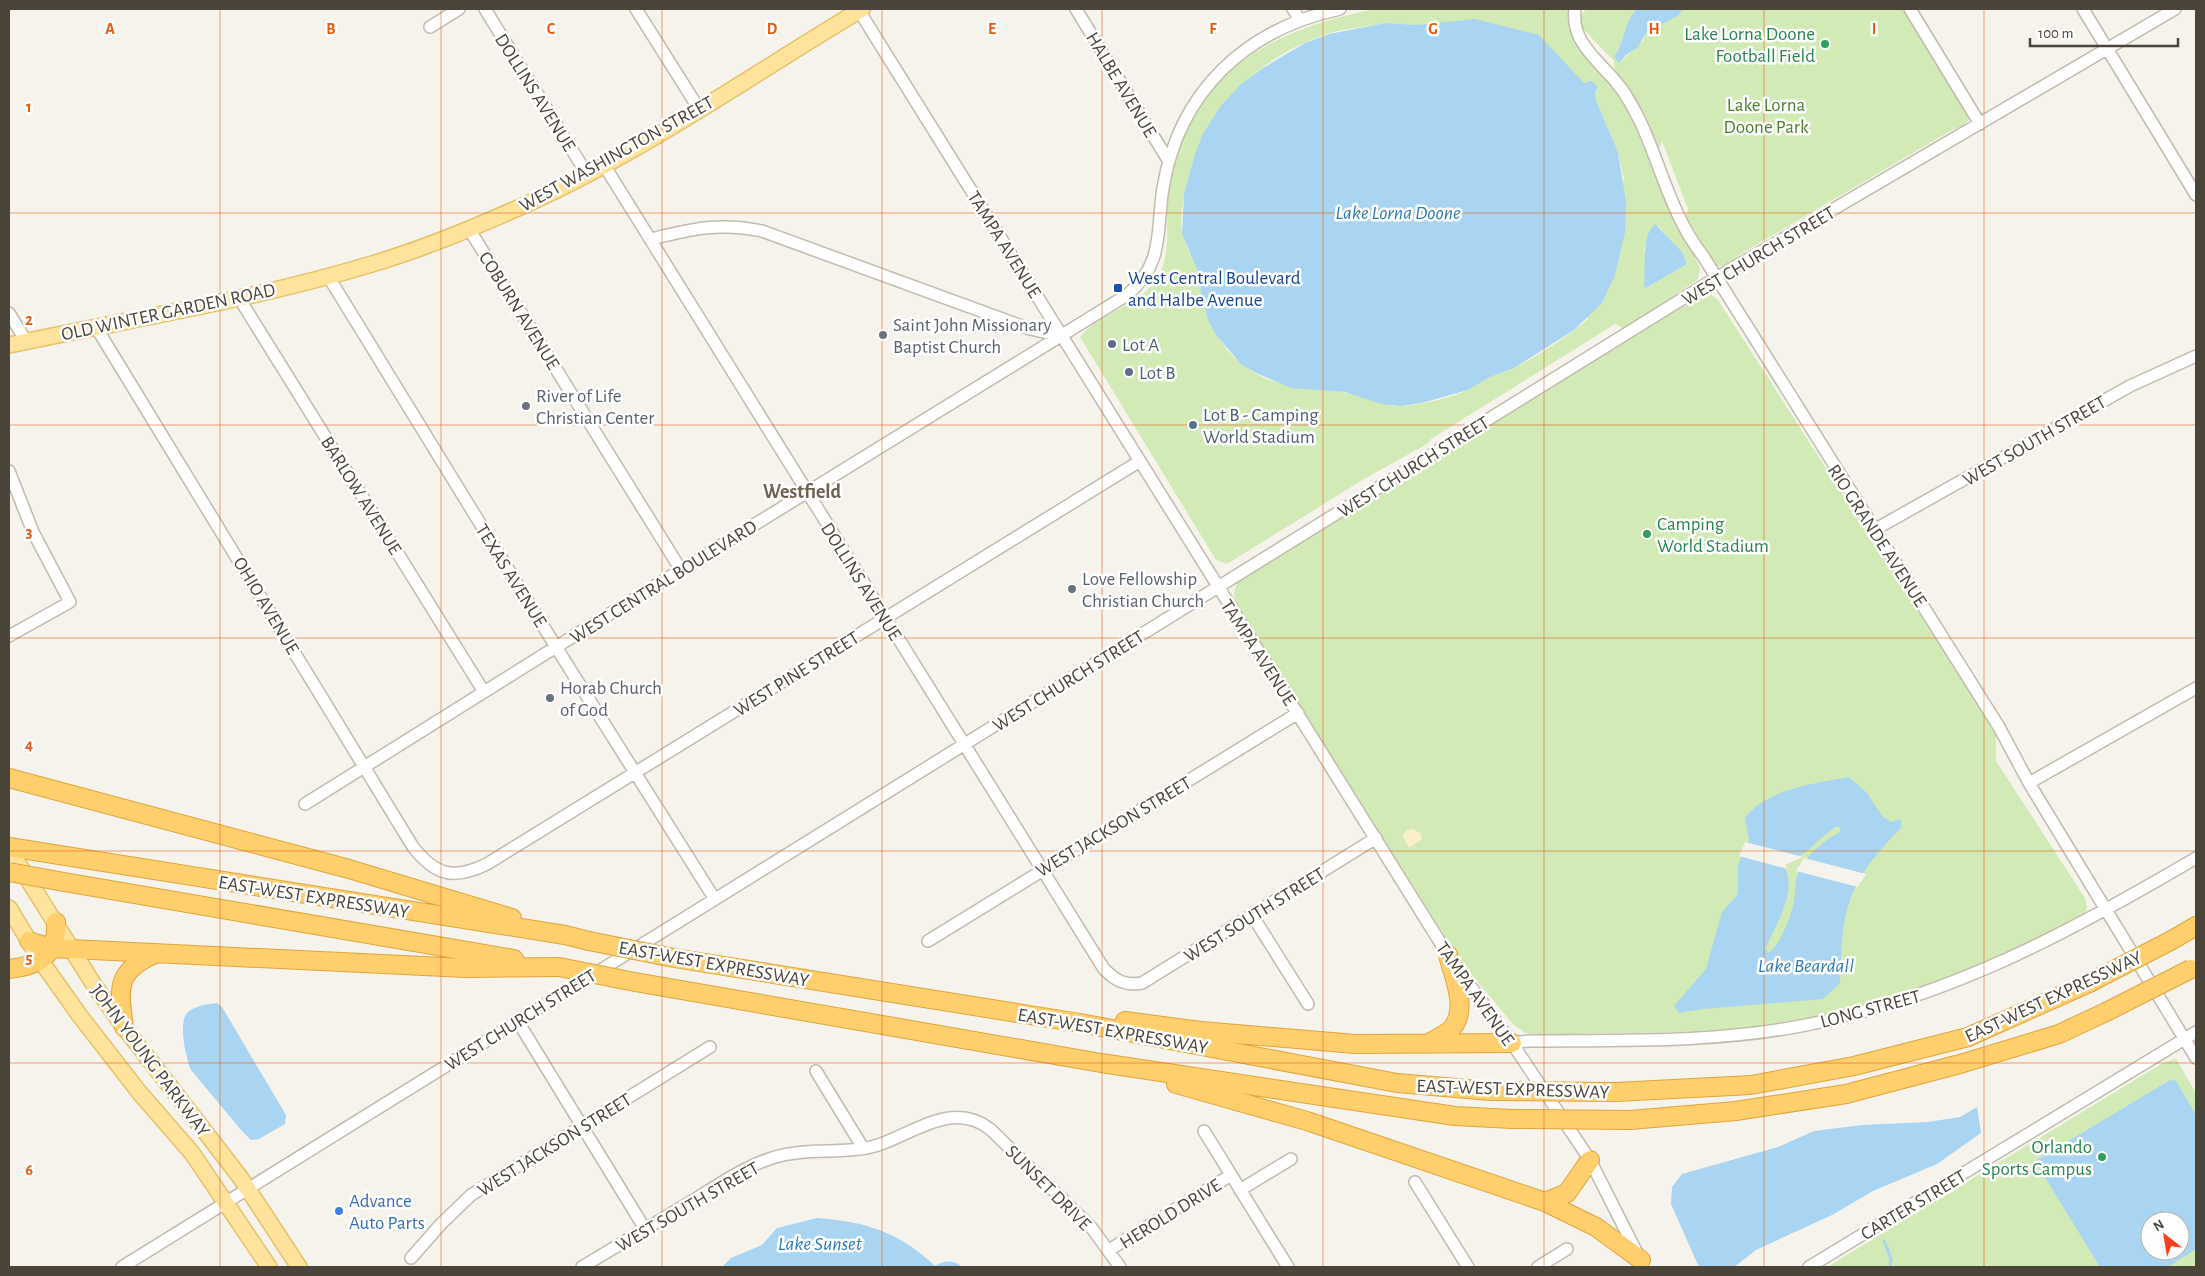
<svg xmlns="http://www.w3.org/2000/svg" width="2205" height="1276" viewBox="0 0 2205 1276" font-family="'Alegreya Sans',sans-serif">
	<rect width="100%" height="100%" fill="#f6f3ec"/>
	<path fill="#d2eab5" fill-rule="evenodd" d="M1375 9H1570C1566 51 1599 63 1620 94 1641 126 1650 163 1665 198 1676 222 1690 245 1700 269L1698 279 1625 329 1615 324 1431 439 1427 444 1364 479 1227 564 1216 560 1080 337C1102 310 1145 306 1161 271 1172 245 1164 215 1169 188 1191 72 1267 31 1375 9ZM1386 23 1417 25 1583 82 1586 83 1591 80 1598 87 1595 92 1596 101 1618 152 1624 179 1587 320C1565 338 1541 354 1516 367 1507 372 1497 373 1488 378 1482 381 1476 385 1470 389 1454 397 1418 406 1400 406 1379 406 1362 395 1342 392 1307 387 1271 389 1242 364 1222 348 1208 325 1202 300 1200 291 1201 281 1198 271 1194 259 1186 248 1183 236 1178 217 1185 188 1191 169 1209 104 1263 55 1327 34 1346 28 1367 27 1386 23ZM1658 226 1681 252 1687 264 1646 288 1645 284 1646 259 1644 249 1652 227Z
		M1587 9H1637C1623 23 1625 42 1614 57L1619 63 1642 42 1646 33 1679 15 1683 9H1904L1964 106 1969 120 1961 127 1952 130 1739 255 1737 259 1724 266H1716L1684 221 1688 209 1662 141 1658 152 1614 74V61L1582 28 1578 17Z
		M1709 293 1718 300 1996 733V761L2085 898 2087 908 2085 913C1994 967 1882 1009 1777 1023 1723 1031 1670 1033 1615 1033 1585 1033 1554 1036 1525 1033L1512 1023 1459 959 1237 605C1233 595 1233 591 1238 582L1638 332Z
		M2176 1059 2196 1093V1267H1827L2163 1063ZM2150 1221H2180V1251H2150Z"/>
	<path fill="#f9efc9" d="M1413 829 1420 833 1422 839 1409 848 1402 835 1407 830Z"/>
	<path fill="#a9d4f2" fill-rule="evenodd" d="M1637 9H1683L1679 15 1646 33 1638 47 1626 55 1619 63 1614 57C1625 42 1623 23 1637 9Z
		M1475 19 1539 35 1583 82 1586 83 1591 80 1598 87 1595 92 1596 101 1618 152 1626 202 1625 232 1615 275 1602 303 1574 330 1514 368 1490 377 1468 390 1422 403 1401 406 1381 404 1345 392 1291 388 1256 373 1242 365 1216 335 1209 322 1202 300 1198 271 1182 234 1184 194 1195 154 1203 134 1220 107 1240 85 1263 68 1305 43 1329 34 1386 23 1417 25Z
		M1655 224 1682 252 1687 264 1646 288 1644 287C1646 269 1641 235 1655 224Z
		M1849 777 1866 792 1883 817 1892 822 1901 819V828C1876 853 1852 881 1845 918 1841 939 1841 962 1840 983L1823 999 1703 1009 1679 1013 1674 1006 1706 969 1722 912 1738 894V864L1749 840 1745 818C1766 789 1816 783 1849 777ZM1835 827H1840V832C1822 842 1808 853 1799 872 1794 881 1796 892 1794 902 1792 914 1779 948 1768 953L1766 949C1774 926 1799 891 1784 867L1786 861C1807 857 1818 838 1835 827Z
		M217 1003 222 1007 286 1115 285 1124 259 1139 251 1140 242 1131 191 1070C186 1058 178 1024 187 1013 194 1006 208 1004 217 1003Z
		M2170 1080 2176 1081 2196 1115V1249L2168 1267H2100L2035 1161ZM2150 1221H2180V1251H2150Z
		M1977 1107 1981 1133 1937 1164 1873 1191 1832 1215 1756 1250 1734 1267H1701L1698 1265 1671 1204 1672 1187 1682 1174 1778 1147 1814 1131 1862 1125 1928 1122 1960 1117Z
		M817 1218C866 1222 898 1231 935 1266 946 1260 952 1260 963 1267H722L731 1258 762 1245 777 1228Z"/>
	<path fill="#f6f3ec" d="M1745 842 1803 857 1785 865 1788 869 1739 856Z
		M1804 858 1866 874 1858 887 1796 871Z"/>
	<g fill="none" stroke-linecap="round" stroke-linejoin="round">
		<path stroke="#a9d4f2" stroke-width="3" d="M1884 1241 1891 1259 1890 1267"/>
		<defs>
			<path id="minor" d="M485 9 587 174
				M636 9 699 109
				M858 9 1448 955 1512 1043 1590 1160 1638 1255
				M1076 9 1168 160
				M1293 9 1300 20
				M1575 9C1570 47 1607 65 1625 94 1658 145 1665 208 1703 256L1999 727 2029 783 2196 1058
				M1910 9 1980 124
				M2083 9 2196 195
				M430 27 459 9
				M604 165 1104 969C1116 981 1125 986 1142 983L1376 838
				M469 229 681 570
				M651 239C692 229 720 222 762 231L1030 329 1061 336
				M328 276 556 647 714 898
				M239 298 484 692
				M9 313 26 341
				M96 327 413 847C436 876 454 880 487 864L1140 461
				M9 471 33 532 70 602 9 636
				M1874 530 2130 386 2196 356
				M2029 783 2196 688
				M305 804 556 647 1127 295C1165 263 1156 231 1163 188 1179 91 1246 29 1340 9
				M1252 915 1308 1004
				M928 941 1298 713
				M517 1020 645 1229
				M1512 1043 1528 1041C1620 1040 1715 1043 1806 1025 1950 997 2072 931 2196 858
				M816 1071 863 1148
				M1204 1131 1288 1267
				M1415 1182 1468 1267
				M1240 1190 1291 1159
				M1109 1250 1231 1175
				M411 1258 441 1224 471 1195 710 1047
				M122 1267 1716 278 2175 9
				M582 1267C619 1245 656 1223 692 1201 718 1185 744 1167 772 1158 808 1146 848 1156 881 1144 917 1131 954 1101 990 1129L1091 1227 1120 1267
				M1538 1267 1567 1249
				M1809 1267 2196 1032"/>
			<path id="major" d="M9 345C130 319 253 300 372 264 419 250 466 231 511 211 635 158 746 78 862 9
				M9 849 94 985 124 1027 240 1177 299 1267
				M9 908 41 961 80 1016 139 1092 192 1153 269 1267"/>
			<path id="highway" d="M9 778 349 869 512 918
				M9 847 565 935 589 941
				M64 882 514 959
				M2172 940 2196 926
				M29 941 51 948 465 968 559 967
				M674 958 1080 1023 1397 1083 1491 1091
				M9 969C38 966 58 956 56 922
				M635 982 1101 1063 1455 1116 1512 1119
				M1125 1021 1201 1031 1355 1044 1512 1043
				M124 1027C119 989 115 971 155 954
				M1427 1044C1435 1039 1448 1034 1453 1027 1468 1008 1453 975 1448 955
				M1176 1084 1307 1121 1545 1202 1596 1227 1641 1260
				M1616 1092 1751 1085 1854 1066 1968 1037 2089 983
				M1630 1120 1736 1111 1846 1094 1960 1064 2059 1034 2106 1012
				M1545 1202 1567 1193 1590 1160"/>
		</defs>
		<use href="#minor" stroke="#c2bbae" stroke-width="14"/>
		<use href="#major" stroke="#e6c16a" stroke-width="18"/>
		<use href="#highway" stroke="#e0a43c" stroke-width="20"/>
		<use href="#minor" stroke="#fff" stroke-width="11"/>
		<use href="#major" stroke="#ffe39c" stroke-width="15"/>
		<use href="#highway" stroke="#ffcf6e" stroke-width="18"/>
		<defs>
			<path id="highway-bridge" d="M9 872 64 882
				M589 941 674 958
				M559 967 635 982
				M2089 983 2172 940
				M2106 1012 2191 969
				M1491 1091 1616 1092
				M1512 1119 1630 1120"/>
		</defs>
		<use href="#highway-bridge" stroke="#e0a43c" stroke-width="20" stroke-linecap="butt"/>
		<use href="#highway-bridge" stroke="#ffcf6e" stroke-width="18"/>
	</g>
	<path fill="none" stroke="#e8590c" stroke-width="1" stroke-opacity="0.55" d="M220 9V1267M441 9V1267M662 9V1267M882 9V1267M1102 9V1267M1323 9V1267M1544 9V1267M1764 9V1267M1984 9V1267M9 213H2196M9 425H2196M9 638H2196M9 851H2196M9 1063H2196"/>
	<g fill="#2e9e5b" stroke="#fff" stroke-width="2">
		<circle cx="1825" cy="44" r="5"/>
		<circle cx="1647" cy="534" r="5"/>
		<circle cx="2102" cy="1157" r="5"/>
	</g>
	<rect fill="#1a4fb4" stroke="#fff" stroke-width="2" x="1113" y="283" width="10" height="10" rx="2.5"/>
	<g fill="#6b7280" stroke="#fff" stroke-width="2">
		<circle cx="883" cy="335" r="5"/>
		<circle cx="526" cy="406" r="5"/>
		<circle cx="1072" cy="589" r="5"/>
		<circle cx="550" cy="698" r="5"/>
	</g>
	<g fill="#5c6f8a" stroke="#fff" stroke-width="2">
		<circle cx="1112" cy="344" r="5"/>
		<circle cx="1129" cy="372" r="5"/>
		<circle cx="1193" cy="425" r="5"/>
	</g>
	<circle fill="#3f7fe0" stroke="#fff" stroke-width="2" cx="339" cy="1211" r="5"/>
	<g text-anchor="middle" stroke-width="5" stroke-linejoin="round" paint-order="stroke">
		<g font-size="19" fill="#27864d" stroke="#fff" text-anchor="end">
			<text x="1815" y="40">Lake Lorna Doone<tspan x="1815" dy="22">Football Field</tspan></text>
			<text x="1657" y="530" text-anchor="start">Camping<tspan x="1657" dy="22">World Stadium</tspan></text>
			<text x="2092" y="1153">Orlando<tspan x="2092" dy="22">Sports Campus</tspan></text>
		</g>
		<g font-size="19" fill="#4b4439" stroke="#fff">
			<text transform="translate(1122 84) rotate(59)" y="7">HALBE AVENUE</text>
			<text transform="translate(536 92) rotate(58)" y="7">DOLLINS AVENUE</text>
			<text transform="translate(616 153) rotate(-29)" y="7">WEST WASHINGTON STREET</text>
			<text transform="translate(1005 244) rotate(58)" y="7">TAMPA AVENUE</text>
			<text transform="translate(1758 255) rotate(-31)" y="7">WEST CHURCH STREET</text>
			<text transform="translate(520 310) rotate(58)" y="7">COBURN AVENUE</text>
			<text transform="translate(168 311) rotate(-12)" y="7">OLD WINTER GARDEN ROAD</text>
			<text transform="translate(2034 440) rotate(-30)" y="7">WEST SOUTH STREET</text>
			<text transform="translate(1413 466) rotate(-32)" y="7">WEST CHURCH STREET</text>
			<text transform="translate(362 495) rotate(58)" y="7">BARLOW AVENUE</text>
			<text transform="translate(1878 535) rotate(57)" y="7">RIO GRANDE AVENUE</text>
			<text transform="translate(512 575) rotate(58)" y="7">TEXAS AVENUE</text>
			<text transform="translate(663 581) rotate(-32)" y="7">WEST CENTRAL BOULEVARD</text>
			<text transform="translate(862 581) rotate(58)" y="7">DOLLINS AVENUE</text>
			<text transform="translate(267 605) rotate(59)" y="7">OHIO AVENUE</text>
			<text transform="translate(1259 652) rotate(57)" y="7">TAMPA AVENUE</text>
			<text transform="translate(796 673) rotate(-32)" y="7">WEST PINE STREET</text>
			<text transform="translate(1068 680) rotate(-32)" y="7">WEST CHURCH STREET</text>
			<text transform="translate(1113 826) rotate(-31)" y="7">WEST JACKSON STREET</text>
			<text transform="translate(314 896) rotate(9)" y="7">EAST-WEST EXPRESSWAY</text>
			<text transform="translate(1254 914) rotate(-32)" y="7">WEST SOUTH STREET</text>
			<text transform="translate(714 963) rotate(10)" y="7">EAST-WEST EXPRESSWAY</text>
			<text transform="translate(1476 993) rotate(55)" y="7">TAMPA AVENUE</text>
			<text transform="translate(2053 996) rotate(-25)" y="7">EAST-WEST EXPRESSWAY</text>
			<text transform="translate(1870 1008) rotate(-15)" y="7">LONG STREET</text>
			<text transform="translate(520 1019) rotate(-32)" y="7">WEST CHURCH STREET</text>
			<text transform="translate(1113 1030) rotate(10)" y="7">EAST-WEST EXPRESSWAY</text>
			<text transform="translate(151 1060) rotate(53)" y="7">JOHN YOUNG PARKWAY</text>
			<text transform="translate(1513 1088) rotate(2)" y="7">EAST-WEST EXPRESSWAY</text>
			<text transform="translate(554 1144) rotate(-32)" y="7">WEST JACKSON STREET</text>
			<text transform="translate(1049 1187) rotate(45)" y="7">SUNSET DRIVE</text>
			<text transform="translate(1913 1204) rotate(-31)" y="7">CARTER STREET</text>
			<text transform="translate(687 1206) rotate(-30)" y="7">WEST SOUTH STREET</text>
			<text transform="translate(1170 1213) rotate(-32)" y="7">HEROLD DRIVE</text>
		</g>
		<g font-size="19" fill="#4a7f2a" stroke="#fff">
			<text x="1766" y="111">Lake Lorna<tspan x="1766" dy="22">Doone Park</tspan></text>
		</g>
		<g font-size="19" fill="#164399" stroke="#fff" text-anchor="start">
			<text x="1128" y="284">West Central Boulevard<tspan x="1128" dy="22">and Halbe Avenue</tspan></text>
		</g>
		<g font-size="19" fill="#5b616d" stroke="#fff" text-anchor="start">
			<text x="893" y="331">Saint John Missionary<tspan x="893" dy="22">Baptist Church</tspan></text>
			<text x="536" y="402">River of Life<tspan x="536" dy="22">Christian Center</tspan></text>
			<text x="1082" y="585">Love Fellowship<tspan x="1082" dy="22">Christian Church</tspan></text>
			<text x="560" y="694">Horab Church<tspan x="560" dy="22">of God</tspan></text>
		</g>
		<g font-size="19" fill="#4e5e75" stroke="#fff" text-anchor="start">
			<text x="1122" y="351">Lot A</text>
			<text x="1139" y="379">Lot B</text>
			<text x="1203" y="421">Lot B - Camping<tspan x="1203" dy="22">World Stadium</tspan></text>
		</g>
		<g font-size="19" fill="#366cbe" stroke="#fff" text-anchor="start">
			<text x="349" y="1207">Advance<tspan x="349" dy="22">Auto Parts</tspan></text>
		</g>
		<g font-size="20" font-style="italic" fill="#2e7ab2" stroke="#fff">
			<text x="1398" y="219">Lake Lorna Doone</text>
			<text x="1806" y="972">Lake Beardall</text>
			<text x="820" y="1250">Lake Sunset</text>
		</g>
		<g font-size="20" font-weight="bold" fill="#6e6250" stroke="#fff">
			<text x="802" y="498">Westfield</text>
		</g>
	</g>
	<g font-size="16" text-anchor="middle" font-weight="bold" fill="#e8590c" stroke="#fff" stroke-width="5" stroke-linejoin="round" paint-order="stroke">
		<text x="110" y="34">A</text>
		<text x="331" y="34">B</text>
		<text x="551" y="34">C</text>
		<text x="772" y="34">D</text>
		<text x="992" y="34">E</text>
		<text x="1213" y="34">F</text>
		<text x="1433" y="34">G</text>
		<text x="1654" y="34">H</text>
		<text x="1874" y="34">I</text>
		<text x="29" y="112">1</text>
		<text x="29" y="325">2</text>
		<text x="29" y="537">3</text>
		<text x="29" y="750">4</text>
		<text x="29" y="963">5</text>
		<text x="29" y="1175">6</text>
	</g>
	<rect width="2205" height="1276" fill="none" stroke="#4b4439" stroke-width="20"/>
	<g transform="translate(2165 1236) rotate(329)"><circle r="24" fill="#ffffff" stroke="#b7b4b0"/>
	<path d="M0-4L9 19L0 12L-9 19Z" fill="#fc3f1d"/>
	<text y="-8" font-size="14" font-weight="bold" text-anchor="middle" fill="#4b4439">N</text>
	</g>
	<path d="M2030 38v8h148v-8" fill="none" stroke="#4b4439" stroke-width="2.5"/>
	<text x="2038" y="38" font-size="15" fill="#4b4439" stroke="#ffffff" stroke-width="4" paint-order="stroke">100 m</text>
</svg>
